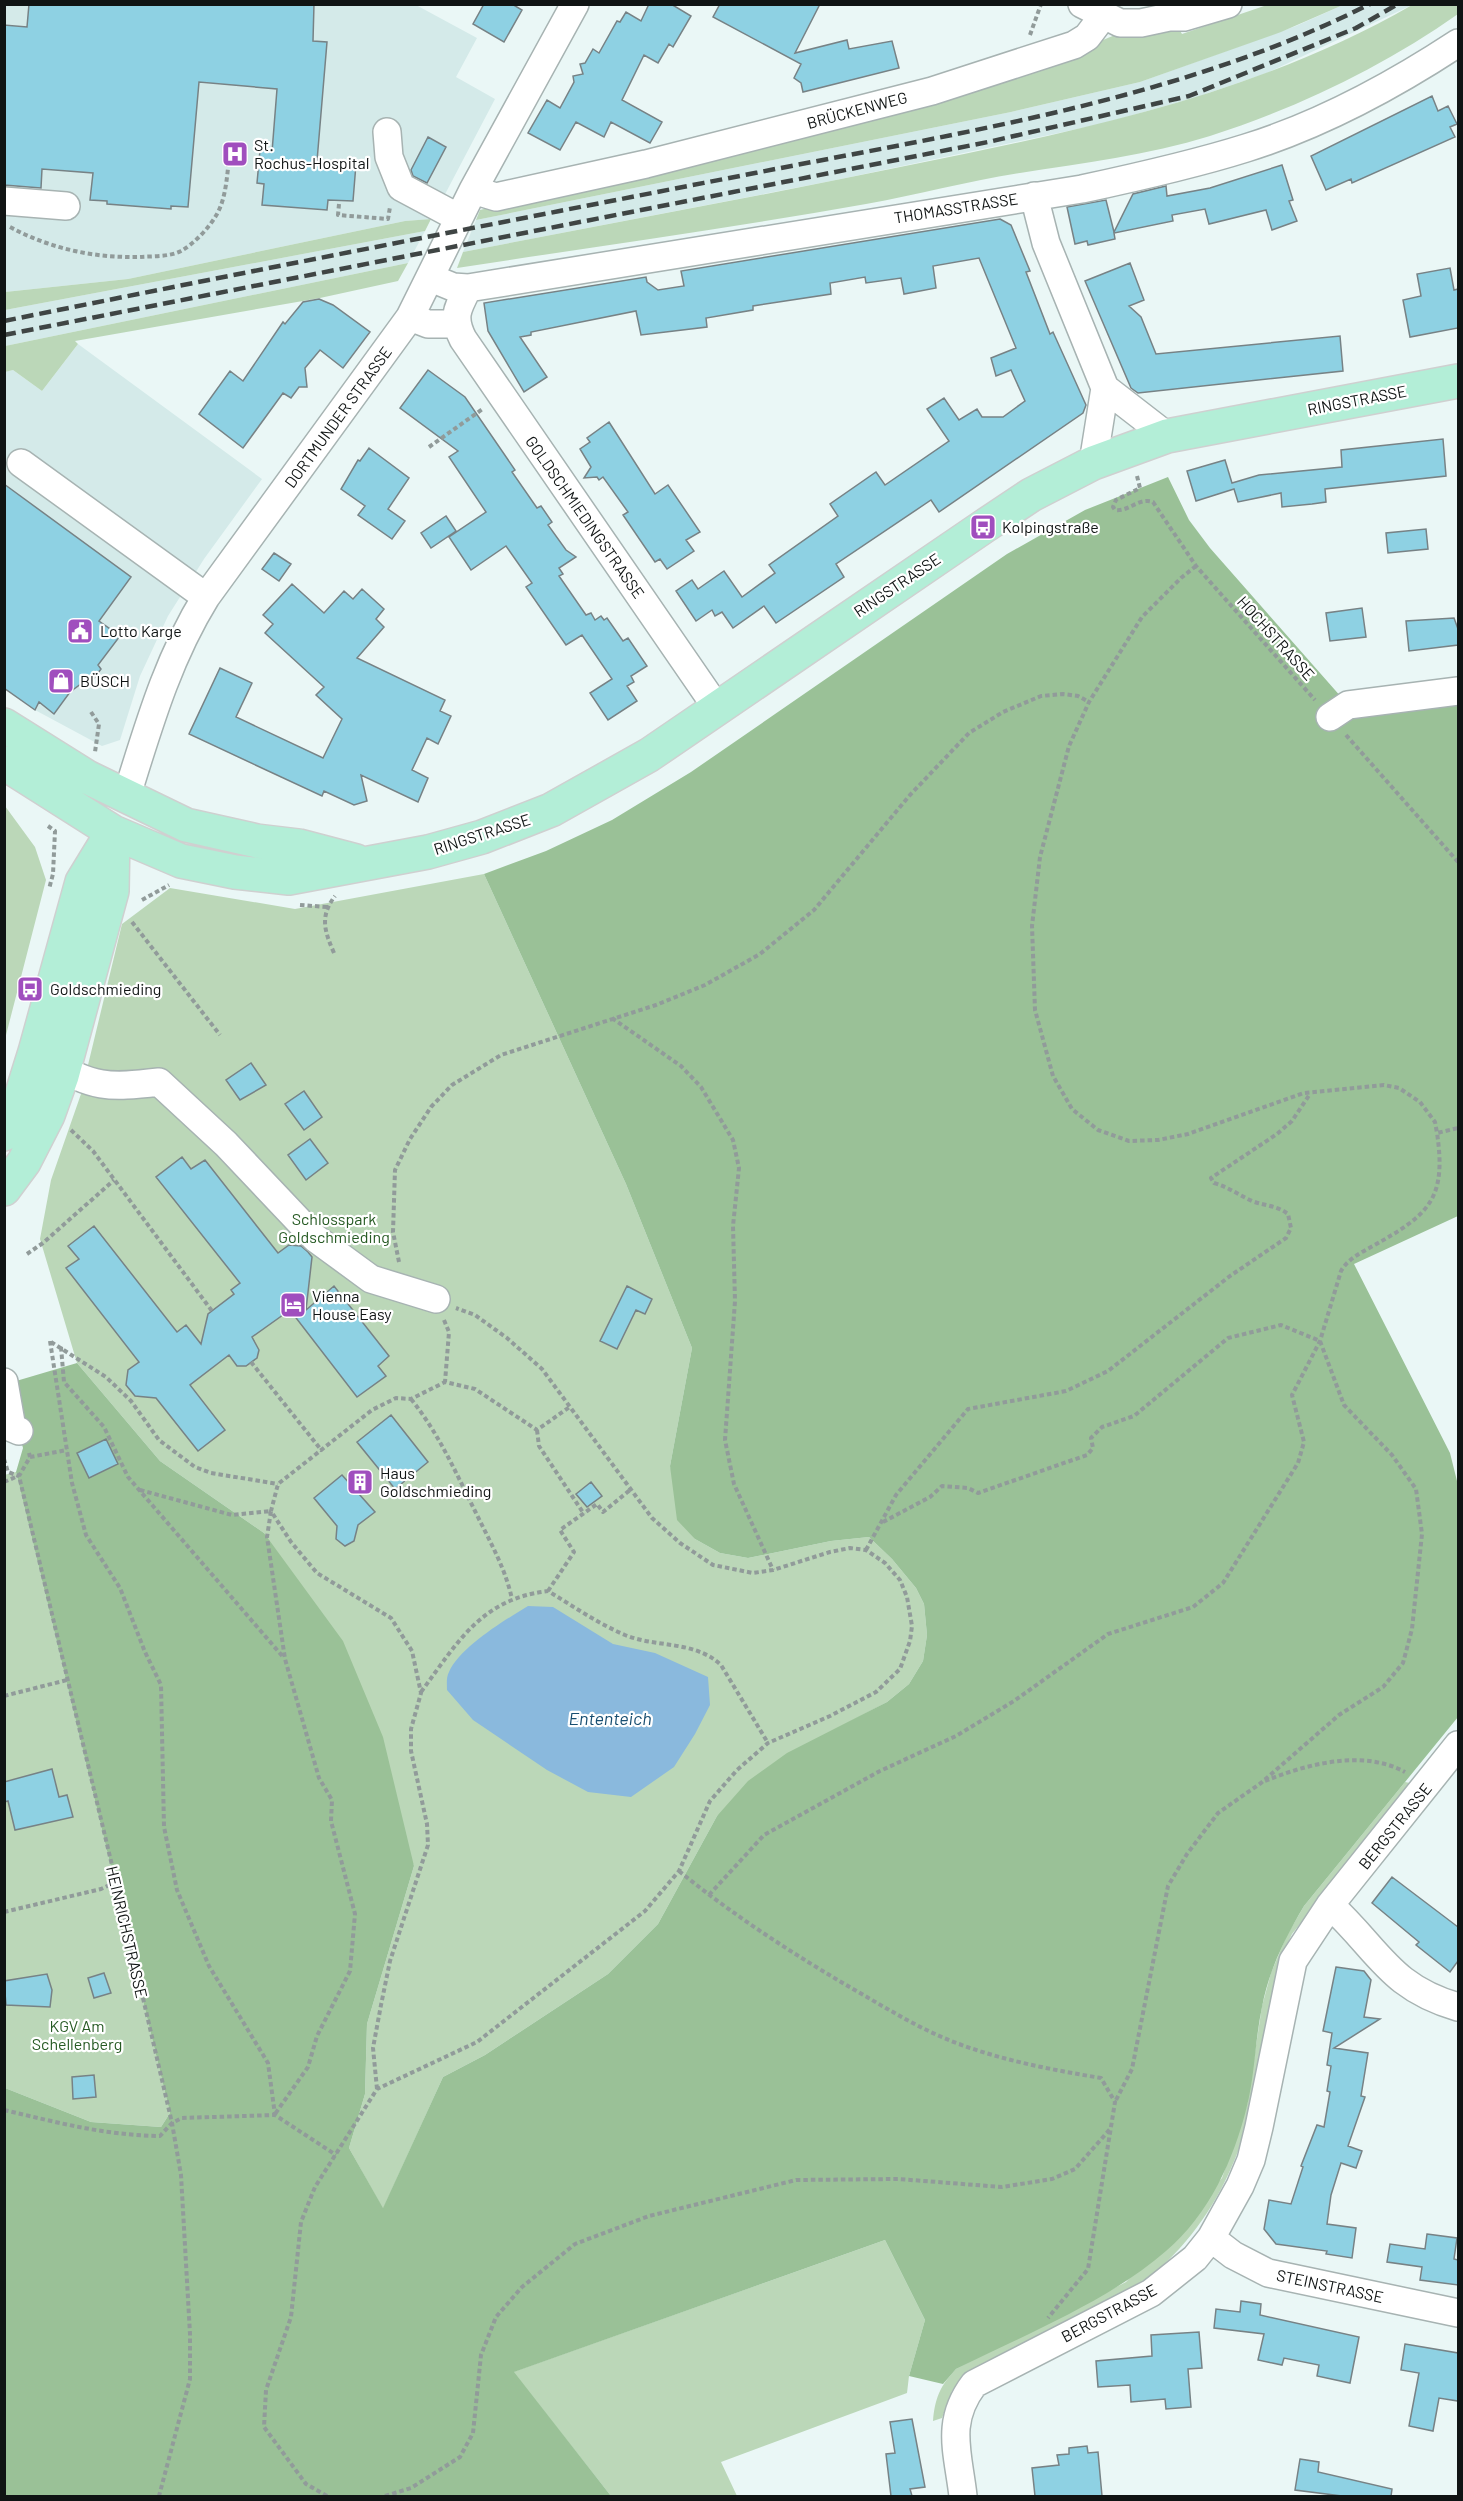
<svg xmlns="http://www.w3.org/2000/svg" width="1463" height="2501" viewBox="0 0 1463 2501" font-family="Barlow,sans-serif">
	<rect width="100%" height="100%" fill="#eaf7f6"/>
	<path fill="#d4eae9" d="M4 5H416L477 38 456 77 495 99 432 219 405 221 128 279 5 292Z
		M1343 5H1412L1267 73 1194 98 1101 124 836 180 463 252 476 220 1011 112 1140 82 1296 26Z
		M425 231 408 263 5 346V310Z
		M78 344 262 479 204 559 168 616 140 676 120 740 102 746 35 710 5 688 4 372 13 370 42 391Z"/>
	<path fill="#bbd7b8" d="M1267 5H1343L1281 32 1140 82 1011 112 476 220 480 210 1079 50 1115 35 1179 29 1182 34Z
		M1412 5H1458V14C1383 67 1297 108 1210 136 1148 155 1083 163 1020 173 968 181 917 195 866 204 730 228 593 247 457 268L463 252C612 223 761 196 910 165 1083 130 1258 94 1412 5Z
		M431 219 425 231 5 310V292L128 279 405 221Z
		M408 263 398 281 320 298 75 341 78 344 42 391 13 370 5 372V346Z
		M5 806 35 847 46 880 5 1039Z
		M484 874 626 1184 692 1348 670 1466 695 1539 720 1553 748 1558 831 1541 869 1537 892 1559 916 1588 924 1604 927 1635 923 1661 909 1684 887 1702 838 1728 717 1816 658 1924 608 1974 485 2055 443 2077 383 2209 349 2148 365 2094 367 2024 414 1866 264 1533 160 1461 77 1363 40 1239 51 1180 81 1094 122 924 170 888 295 909Z
		M16 1472 170 2113 161 2127 91 2122 5 2088 4 1475Z
		M1405 1782 1410 1783 1409 1787 1292 1934 1284 1951C1258 2077 1253 2195 1144 2282L966 2372 952 2391 942 2418 933 2421C935 2398 940 2386 956 2369L1126 2282 1222 2178 1247 2105 1262 2006 1271 1973 1286 1937 1304 1906Z
		M885 2240 925 2320 909 2376 907 2393 721 2462 737 2496H611L513 2372Z"/>
	<path fill="#9ac197" d="M1168 477 1189 520 1210 548 1357 715 1458 702V1216L1354 1264 1450 1453 1458 1485V1717L1304 1906C1285 1938 1269 1970 1262 2007 1255 2040 1255 2074 1247 2106 1234 2159 1209 2215 1166 2251 1109 2301 1024 2335 956 2369L943 2384 909 2376 925 2320 885 2240 514 2372 611 2496H5V2088L91 2122 161 2127 170 2113 16 1472 23 1448 6 1384 77 1363 160 1461 264 1533 343 1641 383 1737 414 1866 367 2024 365 2094 349 2148 383 2208 443 2077 485 2055 608 1974 658 1924 717 1816 748 1781 787 1753 887 1702 909 1684 923 1661 927 1635 924 1604 916 1588 892 1559 869 1537 831 1541 748 1558 720 1553 695 1539 677 1520 670 1466 692 1348 626 1184 484 874 546 851 612 820 691 772 1007 554 1085 510Z"/>
	<path fill="#8ab9dd" d="M528 1606 553 1607 613 1644 655 1653 708 1677 710 1705 695 1734 674 1767 631 1797 588 1792 547 1770 473 1720 447 1690C447 1685 446 1677 449 1672 460 1647 505 1620 528 1606Z"/>
	<path fill="#8ed1e3" stroke="#778285" stroke-width="1.5" d="M29 4H314L313 41 327 42 317 161 356 164 353 201 328 200 327 210 262 205 264 184 257 183 260 150 272 152 277 89 199 82 188 207 171 206V209L107 204V201L90 200 93 173 42 169 41 188 4 185V25L27 27Z
		M484 4H512L522 10 504 42 473 24Z
		M649 4H671L691 16 673 47 669 44 658 63 644 55 622 100 662 122 650 143 611 122 604 137 576 122 560 150 528 133 547 100 560 108 574 82 573 76 583 74 580 64 585 63 593 49 599 53 617 21 620 22 626 12 641 21Z
		M720 4H820L795 53 847 40 849 49 892 41 899 68 803 92 801 83 794 78 801 64 713 17Z
		M1432 96 1438 111 1448 106 1457 124 1450 127 1455 137 1352 183 1351 179 1326 190 1311 156Z
		M428 137 446 147 427 183 413 176 411 170Z
		M1282 165 1293 200 1289 201 1297 221 1272 230 1266 210 1209 224 1205 209 1172 215 1173 221 1114 233 1115 239 1088 245 1087 241 1075 244 1067 207 1106 200 1114 232 1133 194 1166 186 1167 196 1210 188Z
		M1000 219 1011 225 1030 271 1026 272 1050 334 1053 332 1086 405 1083 413 939 512 931 500 836 564 844 577 776 623 764 606 733 628 722 612 715 616 712 610 696 621 676 591 692 580 698 589 724 571 742 597 775 573 769 565 838 516 830 504 876 472 885 485 949 441 927 409 944 398 959 420 977 409 982 417H1003L1025 401 1011 370 996 376 991 358 1016 348 979 258 933 266 936 288 904 294 901 278 866 283 865 277 830 283 831 294 753 306V310L706 318 707 327 641 335 636 311 531 332V335L520 337 547 377 524 392 488 331 484 303 646 277 647 282 658 290 684 286 681 271Z
		M1130 263 1144 300 1129 306 1141 317 1156 354 1340 336 1343 371 1138 393 1131 388 1085 281Z
		M1450 268 1454 290 1458 289V328L1410 337 1403 300 1421 296 1417 274Z
		M319 299 333 305 370 332 343 368 320 350 305 368 307 387H299L291 398 283 393 243 448 199 414 230 371 243 381 283 322 285 324 303 302Z
		M428 370 465 397 515 470 512 472 537 508 541 506 552 522 548 525 566 550 576 557 559 568 563 574 559 576 586 615 591 613 595 620 601 616 604 620 607 618 623 641 628 638 647 666 631 676 634 682 627 686 637 701 608 720 590 693 612 679 582 635 566 645 526 587 532 583 506 546 471 570 449 537 486 512 449 457 458 451 400 408Z
		M609 422 655 494 668 485 700 532 686 540 694 551 667 569 660 559 655 562 623 515 628 512 603 477 599 480 597 477 584 478 591 467 580 449 590 442 587 438Z
		M1443 439 1446 476 1325 489 1326 502 1312 504 1282 507 1281 493 1238 502 1234 489 1196 501 1187 471 1225 460 1232 483 1259 475 1342 467 1341 450Z
		M369 448 409 478 388 509 405 521 392 539 358 515 365 506 341 489 358 460 360 461Z
		M4 484 131 577 99 621 120 636 98 665 101 669 89 685 85 681 70 692 54 714 39 702 35 710 4 688Z
		M446 516 456 531 431 548 421 533Z
		M1426 529 1428 549 1388 553 1386 533Z
		M274 553 291 564 279 581 262 569Z
		M292 584 324 613 344 591 353 599 362 589 384 609 376 619 384 627 357 658 445 700 440 711 451 716 438 744 427 738 412 770 428 778 418 802 361 775 367 801 354 805 324 791 322 796 189 734 220 668 252 683 236 717 323 758 342 719 316 695 324 687 265 633 273 624 263 615Z
		M1362 608 1366 637 1330 641 1326 613Z
		M1454 618 1458 629V645L1409 651 1406 621Z
		M251 1063 266 1085 240 1100 226 1080Z
		M304 1091 322 1117 304 1130 285 1104Z
		M310 1139 328 1163 306 1180 288 1155Z
		M182 1157 191 1169 205 1160 278 1253 289 1245 301 1246 308 1252 312 1257 306 1310 334 1286 389 1356 378 1366 386 1376 357 1397 290 1310 252 1337 259 1350 257 1358 246 1366H237L229 1355 190 1385 225 1430 198 1451 156 1398 135 1396 126 1385 128 1370 139 1362 66 1268 79 1259 68 1246 94 1226 177 1332 186 1325 201 1344 208 1314 234 1294 231 1290 240 1283 156 1177Z
		M627 1286 652 1299 645 1314 636 1310 617 1349 600 1341Z
		M391 1415 428 1462 395 1489 357 1442Z
		M106 1439 118 1464 89 1478 77 1453Z
		M342 1475 375 1512 358 1525 354 1541 345 1546 336 1539 337 1526 314 1498Z
		M591 1482 602 1496 587 1507 576 1494Z
		M52 1769 59 1797 67 1795 73 1817 15 1830 8 1801 4 1802V1782Z
		M1392 1877 1458 1927V1961L1450 1972 1416 1945 1419 1942 1372 1903Z
		M1336 1967 1364 1971 1371 1980 1364 2017 1380 2019 1334 2048 1368 2053 1361 2096 1365 2097 1348 2146 1362 2151 1356 2168 1341 2163 1331 2195 1327 2224 1356 2228 1352 2258 1326 2254 1327 2251 1276 2244 1264 2229 1269 2200 1291 2204 1303 2167 1301 2166 1317 2125 1324 2127 1330 2092 1327 2091 1331 2066 1327 2065 1332 2033 1323 2031Z
		M104 1973 111 1993 94 1998 88 1978Z
		M47 1974 52 1990 50 2007 6 2005 4 1981Z
		M94 2075 96 2097 73 2099 72 2077Z
		M1427 2234 1457 2238 1454 2259 1458 2260V2285L1420 2280 1422 2267 1387 2262 1390 2244 1425 2249Z
		M1241 2301 1261 2304 1260 2315 1359 2337 1350 2383 1317 2376 1319 2365 1284 2358 1282 2365 1258 2360 1264 2334 1214 2328 1216 2309 1240 2312Z
		M1199 2332 1202 2368 1188 2369 1191 2407 1166 2409 1165 2399 1131 2402 1130 2385 1098 2387 1096 2361 1152 2356 1151 2335Z
		M1405 2344 1458 2353V2401L1439 2398 1433 2431 1409 2426 1419 2373 1401 2370Z
		M912 2419 925 2487 910 2489 912 2496H891L886 2454 895 2453 890 2422Z
		M1087 2446 1088 2453 1098 2452 1102 2496H1035L1032 2468 1059 2465 1057 2455 1069 2454V2448Z
		M1300 2459 1319 2462 1318 2472 1392 2489 1391 2496H1342L1295 2490Z"/>
	<g fill="none" stroke-linecap="round" stroke-linejoin="round">
		<defs>
			<path id="minor" d="M1082 4 1120 23H1141L1169 17H1184L1228 4
				M387 132 389 157 401 187 459 218
				M473 190 496 197 646 164 932 91 1074 45 1087 37 1103 16
				M1034 196 1046 243 1105 388 1167 436
				M4 201 66 206
				M431 278 453 287 468 288 1082 189C1138 177 1192 165 1246 148 1320 125 1394 85 1458 43
				M468 288C457 309 452 317 463 339L717 708
				M410 317 428 324H455
				M21 463 206 597
				M1093 463 1105 388
				M1330 717 1348 705 1458 691
				M126 798C148 728 167 660 206 597L410 317 473 190 575 4
				M48 1061C92 1088 109 1088 159 1082L226 1144 315 1238 371 1279 436 1299
				M4 1382 12 1428 19 1431
				M1330 1905C1379 1950 1389 1987 1458 2007
				M1211 2238 1233 2255 1268 2273 1458 2313
				M963 2496C958 2452 945 2422 974 2384L1151 2293 1195 2258 1211 2238 1240 2186 1251 2160 1259 2127 1293 1961 1330 1905 1458 1745"/>
			<path id="major" d="M4 725 87 777 186 825 257 841 299 846 356 861
				M4 763 113 832 181 861 235 872 289 878 428 852 482 837 551 810 649 755 983 527 1031 495 1093 463 1167 436 1458 381
				M4 1134 19 1103 35 1052 82 882 112 833
				M4 1189 24 1162 48 1115 62 1076 112 891 113 832"/>
		</defs>
		<use href="#minor" stroke="#a7b3b2" stroke-width="30"/>
		<use href="#major" stroke="#cfd0d0" stroke-width="36"/>
		<path stroke="#919b9a" stroke-width="4" stroke-dasharray="4.5 3" stroke-linecap="butt" d="M1030 35 1041 4
			M339 204 338 215 388 219 390 207
			M10 227C51 249 94 258 140 257 153 256 169 257 181 251 195 243 209 228 217 214 227 196 227 172 230 151
			M429 447 484 408
			M1137 476 1140 488 1116 500 1113 507 1115 510C1129 512 1139 497 1153 502L1196 566 1315 700
			M1196 566 1181 578 1142 617 1089 702 1069 746 1040 857 1032 926 1035 1010 1053 1076 1072 1109 1098 1130 1129 1141 1158 1140 1188 1134 1304 1093 1384 1085 1399 1088 1420 1102 1435 1122 1437 1133 1458 1128
			M92 674 107 685
			M91 712 99 724 95 752
			M1346 735 1458 862
			M48 826 55 831 53 874 49 889
			M142 900 169 885
			M300 905 327 907
			M132 922 220 1035
			M334 953C325 932 319 917 335 896
			M612 1018 681 1066 701 1087 733 1140 739 1168 733 1226 735 1301 725 1440 734 1484 773 1570
			M71 1130 93 1151 212 1311
			M27 1254 43 1243 114 1180
			M399 1262 393 1232 395 1170 410 1139 431 1107 452 1085 501 1055 656 1005 705 985 760 954 814 910 910 795 969 733 1003 712 1041 696 1063 694 1078 696 1089 702
			M444 1320 449 1332 445 1382
			M50 1341 72 1483 86 1535 120 1588 145 1652 161 1685 164 1827 177 1890 209 1966 268 2063 275 2115
			M51 1342 106 1377 131 1401 159 1440 195 1467 211 1473 278 1484
			M61 1347 64 1382 104 1427 128 1477 284 1658
			M251 1362 322 1451
			M411 1399C439 1434 455 1471 475 1511 489 1540 505 1567 512 1599
			M537 1430 539 1446 584 1514
			M29 1453 30 1457 19 1476 116 1882 172 2123 181 2175 190 2334V2379L159 2496
			M30 1457 67 1450
			M4 1459 8 1472 19 1476
			M4 1482 18 1476
			M140 1490 232 1515 271 1511 267 1537 285 1659 319 1778 332 1800 331 1821 355 1914 350 1971 317 2036 308 2067 275 2114
			M883 1522 930 1497 942 1486 968 1488 978 1493 1087 1455 1093 1448 1091 1438 1102 1427 1134 1416 1228 1338 1281 1325 1320 1341 1344 1405 1392 1455 1416 1489 1422 1534 1412 1629 1403 1663 1383 1687 1339 1715 1261 1783 1218 1813 1187 1854 1168 1886 1132 2069 1115 2102
			M866 1550 896 1495 968 1409 1066 1391 1108 1371 1230 1276 1286 1238 1291 1228 1288 1214C1276 1205 1265 1206 1252 1201 1239 1195 1228 1187 1214 1183L1211 1178 1277 1134 1292 1121 1310 1094
			M548 1591 574 1552 560 1530 597 1504 603 1512 630 1490
			M421 1692C458 1642 481 1599 548 1591 573 1606 597 1623 625 1635 657 1648 694 1640 721 1665L768 1743
			M4 1696 67 1680
			M1265 1781C1307 1764 1363 1749 1405 1772
			M679 1871C733 1915 793 1954 853 1989 888 2009 921 2030 959 2044 1005 2061 1053 2070 1101 2078L1115 2102 1088 2269 1048 2318
			M709 1895 764 1835 880 1771 956 1736 1014 1701 1108 1634 1193 1607 1223 1583 1298 1463 1304 1442 1292 1395 1320 1341 1341 1271C1348 1259 1360 1253 1373 1246 1428 1215 1447 1200 1437 1133
			M4 1912 101 1889 116 1882
			M377 2089 373 2048 381 2005 390 1961 428 1845 427 1824 411 1751V1729L421 1693 412 1651 391 1618 317 1573 291 1542 271 1511 278 1484 372 1410 396 1398 411 1399 445 1382 475 1389 537 1430 571 1406
			M4 2110C60 2123 103 2135 160 2136L172 2123 182 2118 275 2115 336 2155
			M327 2496 306 2484 264 2427 266 2390 291 2317 301 2222 315 2187 377 2089 477 2042 645 1911 679 1871 710 1801 737 1770 768 1743 830 1716 876 1692 900 1669 910 1641 912 1626 907 1597 900 1580 885 1563 866 1550 850 1548 830 1552 773 1570 753 1573 713 1565 680 1543 652 1518 542 1369 507 1338 475 1315 456 1308
			M385 2496 411 2488 460 2457 473 2433 481 2355 496 2317 522 2287 575 2244 649 2216 796 2180 898 2179 1002 2187 1052 2179 1075 2169 1111 2128"/>
		<use href="#minor" stroke="#fff" stroke-width="27"/>
		<use href="#major" stroke="#b3eed7" stroke-width="33"/>
		<path stroke="#3f4544" stroke-width="4.5" stroke-dasharray="12 6" stroke-linecap="butt" d="M4 321C256 270 508 221 760 172 965 132 1182 99 1370 4
			M4 335 988 142 1189 96 1356 28 1398 4"/>
	</g>
	<defs>
		<symbol id="hospital-square" viewBox="-11 -11 22 22"><rect x="-9" y="-9" width="18" height="18" rx="4" fill="#a04ebe" stroke="#fff"/><path d="M-5-5h3v3.5h4V-5h3V5h-3V1.5h-4V5h-3Z" fill="#fff"/></symbol>
		<symbol id="bus-square" viewBox="-11 -11 22 22"><rect x="-9" y="-9" width="18" height="18" rx="4" fill="#a04ebe" stroke="#fff"/><path d="M-5-6H5V4H4V6H2V4H-2V6H-4V4H-5ZM-3.5-4V0h7V-4ZM-3.5 1.2v1.5H-2V1.2ZM2 1.2v1.5H3.5V1.2Z" fill="#fff"/></symbol>
		<symbol id="civic-square" viewBox="-11 -11 22 22"><rect x="-9" y="-9" width="18" height="18" rx="4" fill="#a04ebe" stroke="#fff"/><path d="M-.6-6.5H3V-4.5H.6V-3L4-1V1h2V6H-6V1h2V-1L-.6-3ZM-1.2 2.5V6h2.4V2.5Z" fill="#fff"/></symbol>
		<symbol id="shop-square" viewBox="-11 -11 22 22"><rect x="-9" y="-9" width="18" height="18" rx="4" fill="#a04ebe" stroke="#fff"/><path d="M-5-2.5h2.3a2.7 3.5 0 0 1 5.4 0H5L5.5 6h-11ZM-1.5-2.5h3a1.5 2.3 0 0 0-3 0Z" fill="#fff"/></symbol>
		<symbol id="hotel-square" viewBox="-11 -11 22 22"><rect x="-9" y="-9" width="18" height="18" rx="4" fill="#a04ebe" stroke="#fff"/><path d="M-6-4.5h1.5V1H6V5H4.5V3h-9V5H-6ZM-4 0a1.8 1.8 0 1 1 3.6 0ZM.5 0V-2.5h3Q6-2.5 6 0Z" fill="#fff"/></symbol>
		<symbol id="building-square" viewBox="-11 -11 22 22"><rect x="-9" y="-9" width="18" height="18" rx="4" fill="#a04ebe" stroke="#fff"/><path d="M-4-6H4V6H1V3H-1V6H-4ZM-2.5-4.3h1.7v1.8h-1.7ZM.8-4.3h1.7v1.8H.8ZM-2.5-1h1.7V.8h-1.7ZM.8-1h1.7V.8H.8Z" fill="#fff"/></symbol>
	</defs>
	<g fill-rule="evenodd">
		<use href="#hospital-square" x="220" y="139" width="30" height="30"/>
		<use href="#bus-square" x="968" y="512" width="30" height="30"/>
		<use href="#civic-square" x="65" y="616" width="30" height="30"/>
		<use href="#shop-square" x="46" y="666" width="30" height="30"/>
		<use href="#bus-square" x="15" y="974" width="30" height="30"/>
		<use href="#hotel-square" x="278" y="1290" width="30" height="30"/>
		<use href="#building-square" x="345" y="1467" width="30" height="30"/>
	</g>
	<g text-anchor="middle" stroke-width="4.5" stroke-linejoin="round" paint-order="stroke">
		<g font-size="16" fill="#101414" stroke="#fff">
			<text transform="translate(857 110) rotate(-15)" y="6">BRÜCKENWEG</text>
			<text transform="translate(956 208) rotate(-9)" y="6">THOMASSTRASSE</text>
			<text transform="translate(1357 400) rotate(-11)" y="6">RINGSTRASSE</text>
			<text transform="translate(338 417) rotate(-54)" y="6">DORTMUNDER STRASSE</text>
			<text transform="translate(585 517) rotate(55)" y="6">GOLDSCHMIEDINGSTRASSE</text>
			<text transform="translate(897 585) rotate(-34)" y="6">RINGSTRASSE</text>
			<text transform="translate(1276 638) rotate(48)" y="6">HOCHSTRASSE</text>
			<text transform="translate(482 834) rotate(-18)" y="6">RINGSTRASSE</text>
			<text transform="translate(1395 1826) rotate(-51)" y="6">BERGSTRASSE</text>
			<text transform="translate(127 1932) rotate(77)" y="6">HEINRICHSTRASSE</text>
			<text transform="translate(1330 2286) rotate(12)" y="6">STEINSTRASSE</text>
			<text transform="translate(1109 2313) rotate(-28)" y="6">BERGSTRASSE</text>
		</g>
		<g font-size="16" fill="#101414" stroke="#fff" text-anchor="start">
			<text x="254" y="151">St.<tspan x="254" dy="18">Rochus-Hospital</tspan></text>
			<text x="1002" y="533">Kolpingstraße</text>
			<text x="100" y="637">Lotto Karge</text>
			<text x="80" y="687">BÜSCH</text>
			<text x="50" y="995">Goldschmieding</text>
			<text x="312" y="1302">Vienna<tspan x="312" dy="18">House Easy</tspan></text>
			<text x="380" y="1479">Haus<tspan x="380" dy="18">Goldschmieding</tspan></text>
		</g>
		<g font-size="16" fill="#265a23" stroke="#fff">
			<text x="334" y="1225">Schlosspark<tspan x="334" dy="18">Goldschmieding</tspan></text>
			<text x="77" y="2032">KGV Am<tspan x="77" dy="18">Schellenberg</tspan></text>
		</g>
		<g font-size="18" font-style="italic" fill="#174e71" stroke="#fff">
			<text x="610" y="1725">Ententeich</text>
		</g>
	</g>
	<rect width="1463" height="2501" fill="none" stroke="#101414" stroke-width="12"/>
</svg>
